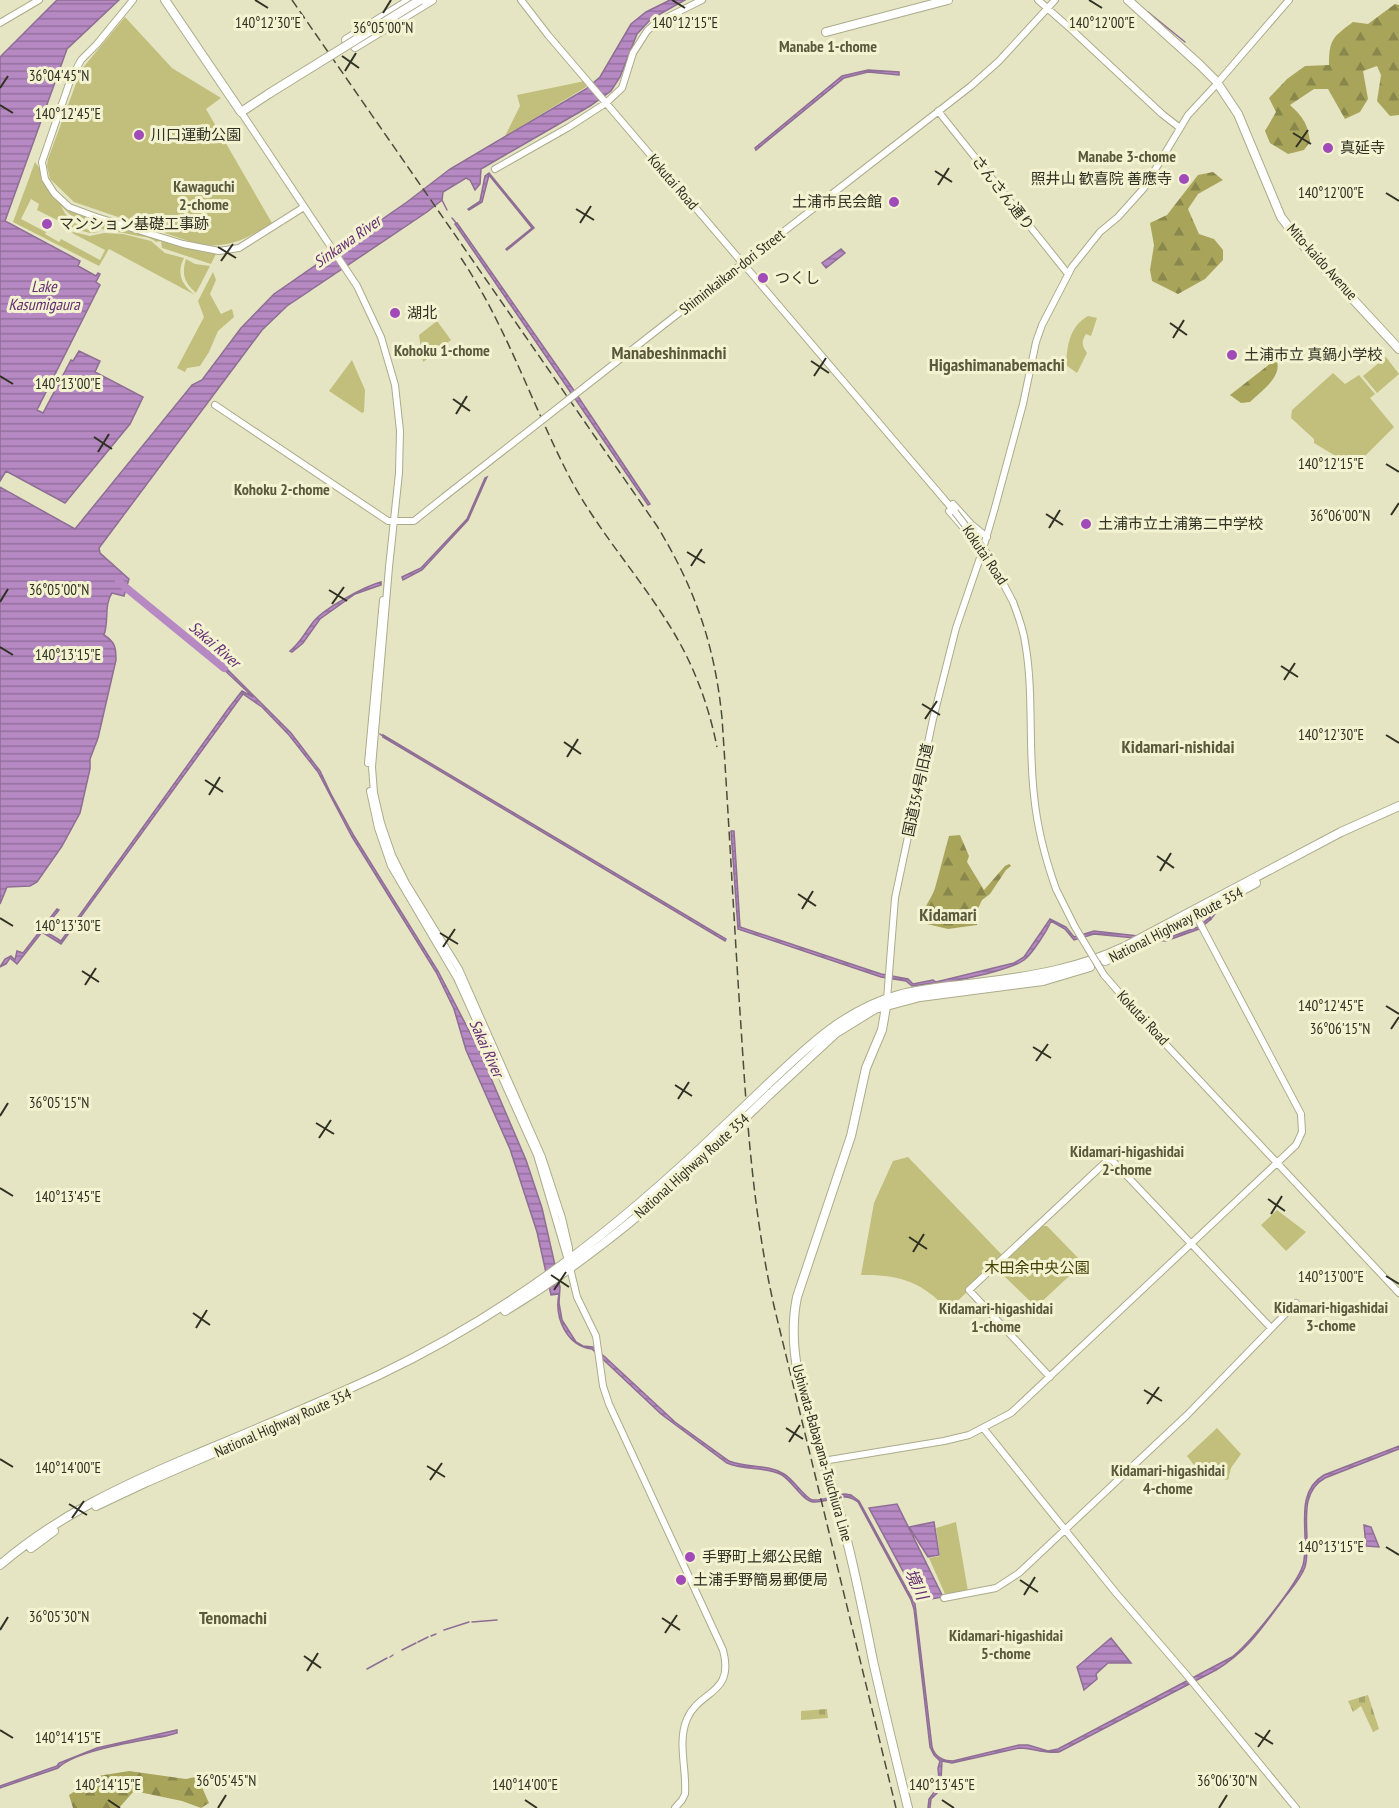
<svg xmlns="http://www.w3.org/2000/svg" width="1399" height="1808" viewBox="0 0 1399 1808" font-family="'PT Sans Narrow','Noto Sans JP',sans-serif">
	<defs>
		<pattern id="forest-firs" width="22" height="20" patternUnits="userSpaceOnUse" patternTransform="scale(1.5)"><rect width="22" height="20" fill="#a8a55b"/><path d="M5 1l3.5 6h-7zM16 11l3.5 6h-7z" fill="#89874b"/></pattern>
		<pattern id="cemetery-stones" width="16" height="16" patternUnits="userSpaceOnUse" patternTransform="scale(1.5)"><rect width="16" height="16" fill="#c1bf7b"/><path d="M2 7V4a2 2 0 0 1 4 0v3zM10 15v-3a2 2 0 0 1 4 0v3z" fill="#a6a46a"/></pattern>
		<pattern id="water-rules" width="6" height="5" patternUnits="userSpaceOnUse" patternTransform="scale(1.5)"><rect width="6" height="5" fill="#b689c3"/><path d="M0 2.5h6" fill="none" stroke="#94709e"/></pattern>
	</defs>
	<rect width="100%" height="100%" fill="#e5e5c4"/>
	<path fill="#c1bf7b" d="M125 17 172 68 221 98 206 109 272 223C246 239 231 248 200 245L74 202 50 179 47 166 48 159 81 70Z
		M585 81 586 87 505 136 520 106 517 95Z
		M35 162 68 208 217 252 211 264 162 248 161 241 156 242C150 237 145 237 138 236 105 228 86 232 61 206 67 220 83 231 99 232L90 233 75 229 37 210 39 204 31 199 21 219 46 232 45 234 59 242 61 239 100 260 105 250 72 233 73 232 90 236 104 233 123 234 151 241 165 253 184 258C176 274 182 285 195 295L109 249 99 266 13 222Z
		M186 259 195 264 210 266 196 293C185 283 181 275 186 259Z
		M213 272 216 280 210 294 221 314 232 309 234 317 218 331 209 352 200 366 187 368 185 372 177 368 204 317 198 301Z
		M1088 316 1097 318 1091 336 1086 334C1081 342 1082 346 1087 353L1077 373 1066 365C1067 345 1070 326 1088 316Z
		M437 321 451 340 423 362 419 335Z
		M1386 357 1399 374 1377 393 1363 376Z
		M352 360 365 390 364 412 362 413 329 391Z
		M1333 373 1345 384 1359 375 1375 394 1370 398 1394 427 1354 467 1314 443V439L1291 418 1292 410Z
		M908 1157 1004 1257 948 1310C923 1282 898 1274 861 1275L874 1203 893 1161Z
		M1277 1210 1306 1232 1286 1251 1261 1225Z
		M1042 1226H1047L1081 1261V1265L1036 1307 999 1271 1000 1266Z
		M1217 1428 1241 1454 1231 1468 1228 1480 1201 1474 1187 1456Z
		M956 1522 968 1591 945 1594 929 1558 940 1556 936 1528Z"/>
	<path fill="url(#forest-firs)" d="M1395 4 1399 5V115L1390 116 1377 101 1381 75 1377 66 1363 71 1368 99 1360 112 1345 119 1328 89H1314L1290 105C1303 117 1308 124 1310 142L1304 150 1288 154 1270 143 1265 131 1276 112 1269 98 1287 79 1305 66 1329 65C1329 39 1333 37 1353 22L1368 24Z
		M1213 172 1223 180 1198 194 1188 209 1199 234 1214 239 1223 250V260L1205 279 1178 294 1152 281 1150 270 1154 245 1150 223 1167 215 1198 175Z
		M1276 359C1284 376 1261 391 1250 402L1241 403 1230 395Z
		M960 835 969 856 967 862 984 890 1005 866 1009 864 1011 866 1006 870 990 894 982 900 975 915 977 925 948 929 927 924 923 919C925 903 930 902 935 888 940 871 944 853 949 836Z
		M129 1771 186 1779 204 1775 206 1780 200 1783 209 1803 201 1808 182 1801 134 1791 119 1808H73L69 1795 98 1776Z"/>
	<path fill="url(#cemetery-stones)" d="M1368 1695 1379 1729 1373 1732 1361 1706 1353 1712 1348 1701Z
		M827 1709 828 1718 801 1720V1711Z"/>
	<path fill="url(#water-rules)" stroke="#8e6e93" stroke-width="1.5" d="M57 0H119L67 49 5 221 80 261 78 266 96 276 98 273 100 274 96 282 100 285 37 410 43 413 71 360 73 361 79 351 100 361 95 372 143 397 130 424 65 503 6 471 0 481V57Z
		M670 0H685L651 19 637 34 620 77 611 91 590 106 481 169 480 184 475 190 470 180 466 178 443 192 442 200 427 212 287 306 262 330 99 548 100 553 129 579 124 596 112 593C104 604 109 621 104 635 115 642 116 647 116 660L98 738 90 759V769L80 813 62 846 37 882 30 886 7 887 0 904V487L75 529 192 385 202 380 241 328 274 294 407 202 450 169 586 89 600 77 631 24 646 12Z
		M868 70 899 72V75L868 72 844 78 756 150 755 148 842 76Z
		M489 173 534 228 507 250 506 249 532 228 489 175 482 202 469 210 468 209 480 201 485 176Z
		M457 223 573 389 650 504 648 505 455 224Z
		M841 249 845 253 826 268 822 263Z
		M487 477 468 520 422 570 403 580 402 577 421 568 467 519 485 478Z
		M381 582V585L355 594 320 619 303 643 292 652 290 651C302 641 305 632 314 621 325 608 365 586 381 582Z
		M218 660 291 733 320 771 331 794 354 836 438 971 478 1048 526 1160 542 1208 560 1287 559 1303 562 1320 576 1342 583 1346 593 1347 605 1357 675 1422 729 1461C746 1468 768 1464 784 1474 793 1479 805 1498 812 1500 822 1501 835 1495 845 1494L851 1495 859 1501 915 1604 932 1747C935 1757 942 1761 953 1761L1019 1745H1028L1048 1751 1058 1749 1232 1657C1249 1644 1297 1585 1303 1565 1311 1536 1292 1494 1324 1475L1399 1446V1449L1325 1478C1294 1495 1313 1538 1305 1567 1301 1578 1292 1588 1285 1597 1264 1625 1247 1652 1216 1670L1059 1752C1045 1754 1033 1748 1019 1748L952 1763 942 1761 941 1779 937 1793 931 1799 930 1808H928L929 1799 935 1791 939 1779 938 1768 940 1761 934 1755 930 1747 914 1609 911 1600 858 1502C843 1490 830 1503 813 1502 803 1501 792 1481 782 1475 765 1466 744 1471 727 1463L661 1414 592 1349C567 1346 554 1318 559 1294L551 1295 537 1232 510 1149 466 1050 454 1009 436 972 352 837 318 772 289 735 262 707 243 694 61 944 42 932 17 964 10 958 6 964 0 967 5 959 11 956 15 960 17 951 23 953 57 909 59 910 43 930 61 941 228 709 242 691 253 697 217 663Z
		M383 735 726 939 725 941 383 737Z
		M731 831H734L740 927 881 974 908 979 913 984 933 980 936 982 1014 963 1024 957 1050 919 1066 927 1074 937 1094 931 1165 939 1198 927 1210 917 1211 919 1199 929 1166 941 1094 934 1074 940 1065 929 1051 921C1047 931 1032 954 1024 960 1009 971 956 980 936 985L933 983 912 986 906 981 881 977 738 929Z
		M897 1504 943 1597 919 1601 869 1508Z
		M934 1522 939 1555 928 1557 909 1527Z
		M1364 1525 1371 1527 1379 1547 1366 1546Z
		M1111 1638 1131 1663H1108L1096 1674 1097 1679 1084 1690 1077 1667Z
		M177 1730V1733L166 1736C140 1741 76 1750 58 1768L0 1788V1786L57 1766 59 1763 97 1748Z"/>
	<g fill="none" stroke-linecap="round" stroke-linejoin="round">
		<path stroke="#8e6e93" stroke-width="1.5" d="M1148 12 1185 42
			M442 200 447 210
			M452 218 457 224
			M380 734 384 737
			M1210 920 1215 914
			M472 1622 497 1620
			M444 1630 469 1622
			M431 1636 436 1634
			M418 1642 428 1637
			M402 1650 416 1643
			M390 1657 393 1655
			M367 1669 387 1658"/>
		<path stroke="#b689c3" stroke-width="8" d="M119 582 224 668"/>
		<defs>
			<path id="minor" d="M133 0 97 44 81 60 70 81 42 162 45 179 54 193 69 207 96 217 183 244 219 251 239 248 304 207
				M521 0 548 35 955 512
				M1038 0 1072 30 1162 114 1180 128
				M0 23 39 0
				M1220 80 1289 0
				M938 111 1068 274
				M241 112 357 286 381 337 395 385 400 431 399 473 389 567 372 767 374 793 381 823 392 855 406 883 459 969 542 1157 562 1218 569 1248 570 1268 577 1297 596 1336 603 1386 609 1404 723 1650C735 1695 699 1690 687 1719 677 1742 687 1770 685 1794L682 1800 675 1808
				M495 169 569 127 606 103 622 88 633 53 647 31 656 23 702 0
				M684 309 971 86 999 61 1055 0
				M215 405 388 521H414L444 497
				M953 504 971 524 987 537
				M949 511 968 533
				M1013 602C1018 615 1023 628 1025 642 1034 692 1028 744 1034 795 1037 827 1045 858 1056 889
				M368 763 383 600
				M370 791 378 828 391 866 457 978 537 1155 567 1257
				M1104 975 1142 1019 1399 1293
				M887 999 895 898 933 719 956 628 982 552 994 511 1023 404 1036 342 1042 325 1072 267 1100 232 1118 217 1144 188 1188 115 1214 87
				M1050 1377 969 1290 1110 1158 1271 1328
				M984 1429 1116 1593 1185 1673 1296 1808
				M823 1461 944 1441 969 1435 1011 1413 1296 1145 1302 1132 1301 1114 1194 912
				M944 1598 996 1588 1019 1573 1187 1415 1296 1303"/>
			<path id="major" d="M165 0 241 112 270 93
				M826 32 948 0
				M346 40 410 0
				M355 47 432 0
				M887 1001 882 1030 866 1068 851 1136 797 1297C782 1371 821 1440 839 1510 853 1560 863 1610 873 1661 884 1710 896 1759 908 1808"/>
			<path id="highway" d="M1128 0 1200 65 1216 81 1238 114 1281 217 1301 243 1399 349
				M1105 961 1146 942 1256 883
				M767 1085C806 1048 844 1010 898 995 926 987 956 986 984 982 1033 976 1080 968 1126 946L1341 832 1399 806
				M770 1094 836 1033 875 1009 920 997 1043 981 1090 967
				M505 1311C583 1264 654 1206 720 1142
				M96 1506 147 1482 301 1415
				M31 1548 54 1531
				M0 1565C57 1516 123 1485 192 1456 254 1430 317 1404 379 1375 511 1312 617 1229 722 1128"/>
		</defs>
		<use href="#minor" stroke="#acab8b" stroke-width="8"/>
		<use href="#major" stroke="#acab8b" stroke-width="10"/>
		<use href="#highway" stroke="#acab8b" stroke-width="10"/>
		<use href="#minor" stroke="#fff" stroke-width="6"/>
		<use href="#major" stroke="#fff" stroke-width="8"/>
		<use href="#highway" stroke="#fff" stroke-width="8"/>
		<path stroke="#4c4c3c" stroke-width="1.5" stroke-dasharray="9 4.5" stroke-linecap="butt" d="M292 0 657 526C695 588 715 646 722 718 729 821 734 924 741 1027 747 1121 753 1213 774 1306L896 1808
			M461 258C507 327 532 405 570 478 599 533 642 579 674 633 695 668 709 707 717 747"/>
		<defs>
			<path id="minor-bridge" d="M444 497 684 309
				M955 512 989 556 1013 602
				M1056 889 1075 927 1104 975"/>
			<path id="major-bridge" d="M270 93 420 0"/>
			<path id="highway-bridge" d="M722 1128 767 1085
				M720 1142 770 1094"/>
		</defs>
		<use href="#minor-bridge" stroke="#acab8b" stroke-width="8" stroke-linecap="butt"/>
		<use href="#major-bridge" stroke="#acab8b" stroke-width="10" stroke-linecap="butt"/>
		<use href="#highway-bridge" stroke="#acab8b" stroke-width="10" stroke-linecap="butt"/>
		<use href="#minor-bridge" stroke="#fff" stroke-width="6"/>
		<use href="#major-bridge" stroke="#fff" stroke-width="8"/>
		<use href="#highway-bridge" stroke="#fff" stroke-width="8"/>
	</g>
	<path fill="none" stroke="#303023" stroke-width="2" d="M255 0 268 8M672 0 685 8M1089 0 1102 8M383 13 391 0M342 56 359 68M345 71 356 53M0 88 8 76M0 105 13 113M1293 133 1311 144M1296 147 1308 130M935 171 952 182M938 185 949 168M1386 193 1399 201M576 209 594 220M580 223 591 206M218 247 236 258M221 261 233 244M1170 323 1187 335M1173 338 1184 320M811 361 829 373M0 376 13 384M814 376 826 358M453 399 470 411M456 414 467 396M94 437 112 449M98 452 109 434M1386 464 1399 472M1046 514 1063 525M1391 515 1399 503M1049 528 1060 510M687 552 705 563M691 566 702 549M329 590 347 601M0 602 8 589M332 604 344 587M0 647 13 655M1281 666 1298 677M1284 680 1295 663M922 704 940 715M925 719 937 701M1386 735 1399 743M564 742 581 754M567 757 578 739M205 780 223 792M209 795 220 777M1157 856 1174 868M1160 871 1171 853M798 894 816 906M802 909 813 891M0 918 13 926M440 933 458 944M443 947 455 929M82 971 99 982M85 985 96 968M1386 1006 1399 1014M1391 1029 1399 1017M1033 1047 1051 1058M1036 1061 1048 1044M675 1085 692 1096M678 1099 689 1082M0 1116 8 1103M316 1123 334 1134M319 1138 331 1120M0 1188 13 1196M1268 1199 1285 1211M1271 1214 1282 1196M909 1237 927 1249M913 1252 924 1234M551 1275 569 1287M1386 1276 1399 1284M554 1290 566 1272M193 1313 210 1325M196 1328 207 1310M1144 1390 1162 1401M1147 1404 1159 1387M786 1428 803 1439M789 1442 800 1425M0 1459 13 1467M427 1466 445 1477M430 1480 442 1463M69 1504 87 1515M72 1518 84 1501M1386 1547 1399 1555M1020 1580 1038 1592M1024 1595 1035 1577M662 1618 680 1630M0 1630 8 1617M665 1633 677 1615M304 1656 321 1668M307 1671 318 1653M0 1730 13 1738M1255 1733 1273 1744M1258 1747 1270 1730M108 1800 120 1808M525 1800 537 1808M942 1800 954 1808M218 1808 226 1795M1219 1808 1227 1795"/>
	<g fill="#a14bb8" stroke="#f3f2d1" stroke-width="2">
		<circle cx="139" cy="135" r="6"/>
		<circle cx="1328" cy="148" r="6"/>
		<circle cx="1184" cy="179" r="6"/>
		<circle cx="894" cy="202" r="6"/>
		<circle cx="47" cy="224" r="6"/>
		<circle cx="763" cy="278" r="6"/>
		<circle cx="395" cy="313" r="6"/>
		<circle cx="1232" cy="355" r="6"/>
		<circle cx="1086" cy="524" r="6"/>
		<circle cx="690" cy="1557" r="6"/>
		<circle cx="681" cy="1580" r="6"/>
	</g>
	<g text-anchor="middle" stroke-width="6" stroke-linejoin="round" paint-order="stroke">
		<g font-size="15" fill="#303023" stroke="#f3f2d1" text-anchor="start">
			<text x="151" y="140">川口運動公園</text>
			<text x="1340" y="153">真延寺</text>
			<text x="1172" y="184" text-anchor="end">照井山 歓喜院 善應寺</text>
			<text x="882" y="207" text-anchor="end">土浦市民会館</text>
			<text x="59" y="229">マンション基礎工事跡</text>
			<text x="775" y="283">つくし</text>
			<text x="407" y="318">湖北</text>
			<text x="1244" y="360">土浦市立 真鍋小学校</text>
			<text x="1098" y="529">土浦市立土浦第二中学校</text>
			<text x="702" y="1562">手野町上郷公民館</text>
			<text x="693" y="1585">土浦手野簡易郵便局</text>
		</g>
		<g font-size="15" fill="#303023" stroke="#f3f2d1">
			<text transform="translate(673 182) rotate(49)" y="5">Kokutai Road</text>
			<text transform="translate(1003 193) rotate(52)" y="5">さんさん通り</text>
			<text transform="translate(1322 262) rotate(48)" y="5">Mito-kaido Avenue</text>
			<text transform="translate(732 272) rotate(-38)" y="5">Shiminkaikan-dori Street</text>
			<text transform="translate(985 555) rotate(56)" y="5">Kokutai Road</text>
			<text transform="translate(918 790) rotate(-78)" y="5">国道354号旧道</text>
			<text transform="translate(1176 925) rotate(-27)" y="5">National Highway Route 354</text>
			<text transform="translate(1143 1018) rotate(47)" y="5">Kokutai Road</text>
			<text transform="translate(692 1166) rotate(-42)" y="5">National Highway Route 354</text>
			<text transform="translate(283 1423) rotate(-24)" y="5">National Highway Route 354</text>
			<text transform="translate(822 1453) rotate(74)" y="5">Ushiwata-Babayama-Tsuchiura Line</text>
		</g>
		<g font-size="15" fill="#444104" stroke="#f3f2d1">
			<text x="1037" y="1273">木田余中央公園</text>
		</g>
		<g font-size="16" font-weight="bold" fill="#5a593c" stroke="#f3f2d1">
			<text x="828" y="52">Manabe 1-chome</text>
			<text x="1127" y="162">Manabe 3-chome</text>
			<text x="204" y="192">Kawaguchi<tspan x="204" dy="18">2-chome</tspan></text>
			<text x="442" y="356">Kohoku 1-chome</text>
			<text x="282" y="495">Kohoku 2-chome</text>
			<text x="1127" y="1157">Kidamari-higashidai<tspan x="1127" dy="18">2-chome</tspan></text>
			<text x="1331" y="1313">Kidamari-higashidai<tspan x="1331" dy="18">3-chome</tspan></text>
			<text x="996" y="1314">Kidamari-higashidai<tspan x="996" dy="18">1-chome</tspan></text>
			<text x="1168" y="1476">Kidamari-higashidai<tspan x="1168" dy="18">4-chome</tspan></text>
			<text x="1006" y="1641">Kidamari-higashidai<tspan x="1006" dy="18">5-chome</tspan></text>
		</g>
		<g font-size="16" font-style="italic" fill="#652d74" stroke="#f3f2d1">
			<text transform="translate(347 241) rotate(-35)" y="6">Sinkawa River</text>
			<text x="44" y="292">Lake<tspan x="44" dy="18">Kasumigaura</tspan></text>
			<text transform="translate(215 644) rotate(41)" y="6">Sakai River</text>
			<text transform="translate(487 1048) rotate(66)" y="6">Sakai River</text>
			<text transform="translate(917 1584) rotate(65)" y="6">境川</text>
		</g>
		<g font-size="18" font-weight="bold" fill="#5a593c" stroke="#f3f2d1">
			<text x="669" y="359">Manabeshinmachi</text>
			<text x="997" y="371">Higashimanabemachi</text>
			<text x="1178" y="753">Kidamari-nishidai</text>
			<text x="948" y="921">Kidamari</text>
			<text x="233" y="1624">Tenomachi</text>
		</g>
	</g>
	<g font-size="15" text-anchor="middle" fill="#303023" stroke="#f3f2d1" stroke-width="6" stroke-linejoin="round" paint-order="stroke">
		<text x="268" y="28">140°12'30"E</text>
		<text x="685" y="28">140°12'15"E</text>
		<text x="1102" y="28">140°12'00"E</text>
		<text x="383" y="33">36°05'00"N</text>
		<text x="59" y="81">36°04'45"N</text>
		<text x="68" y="119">140°12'45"E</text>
		<text x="1331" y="198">140°12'00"E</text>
		<text x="68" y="389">140°13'00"E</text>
		<text x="1331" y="469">140°12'15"E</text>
		<text x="1340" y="521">36°06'00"N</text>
		<text x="59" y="595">36°05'00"N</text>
		<text x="68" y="660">140°13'15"E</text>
		<text x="1331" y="740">140°12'30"E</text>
		<text x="68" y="931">140°13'30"E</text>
		<text x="1331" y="1011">140°12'45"E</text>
		<text x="1340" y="1034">36°06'15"N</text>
		<text x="59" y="1108">36°05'15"N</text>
		<text x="68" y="1202">140°13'45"E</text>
		<text x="1331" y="1282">140°13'00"E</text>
		<text x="68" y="1473">140°14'00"E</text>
		<text x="1331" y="1552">140°13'15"E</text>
		<text x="59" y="1622">36°05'30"N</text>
		<text x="68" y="1743">140°14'15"E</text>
		<text x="226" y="1786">36°05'45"N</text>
		<text x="1227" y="1786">36°06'30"N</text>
		<text x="108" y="1790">140°14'15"E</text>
		<text x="525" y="1790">140°14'00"E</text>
		<text x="942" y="1790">140°13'45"E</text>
	</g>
</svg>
